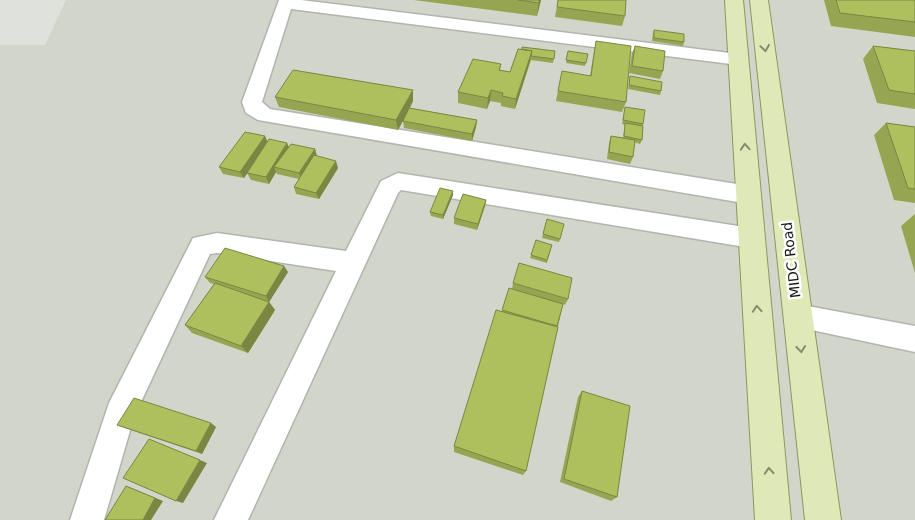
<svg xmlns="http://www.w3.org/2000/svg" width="915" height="520" viewBox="0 0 915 520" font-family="'DejaVu Sans',sans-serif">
	<rect width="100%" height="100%" fill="#dfe1dc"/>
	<path fill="#d2d5c9" d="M66 0H915V520H0V45H45Z"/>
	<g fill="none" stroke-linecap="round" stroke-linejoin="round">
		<defs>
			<path id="minor" d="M279 0H301L746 55 748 59 746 63 739 65 291 9 262 102 270 109 749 186 757 189 760 195 757 201 749 204 258 120 246 113 242 102Z
				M398 173 751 228 760 231 763 238 760 245 751 248 401 190 398 193 248 520H214L336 271 217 253 210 254 134 417 104 520H70L109 403 193 238 217 233 346 251 381 181Z
				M797 304 915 326V352L788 325 784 316 788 307Z"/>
			<path id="major" d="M725 0H743L791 520H755Z
				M750 0H768L841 520H805Z"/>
		</defs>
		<use href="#minor" stroke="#b2b4af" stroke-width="3"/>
		<use href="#major" stroke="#8b9760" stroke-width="2"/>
		<use href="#minor" fill="#fff" fill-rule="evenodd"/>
		<use href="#major" fill="#dfe9b8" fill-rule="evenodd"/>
	</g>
	<path fill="#96a551" d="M414 0H541L537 16Z
		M558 0 625 16 622 26 555 17Z
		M824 0H915V37L831 26Z
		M654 30 684 42 683 46 652 41 653 33Z
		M596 41 626 102 622 112 556 101 558 91 590 76 594 51Z
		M635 46 663 71 660 79 629 73 632 53Z
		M873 46 915 51V109L877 103 863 59Z
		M518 49 555 51 553 63 531 60 515 109 501 106V103L490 101 487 109 458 103V92L501 64 500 70 510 72Z
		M568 51 588 54 585 66 566 63Z
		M630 76 661 91 660 95 628 89Z
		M275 97 413 101 410 108 477 120 476 127 472 141 404 128 403 121 398 130 279 107Z
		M625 107 643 124 642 140 640 144 634 142 633 157 630 164 607 159 609 143 611 136 623 138 625 125 622 124Z
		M886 123 915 127V203L894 200 874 135Z
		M267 142 287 143 288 147 315 149 317 156 338 168 319 199 296 194 294 187 299 179 277 174 276 172 269 184 251 180 247 173 244 178 223 174 219 167Z
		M453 195 443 219 431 216 430 212Z
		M486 200 485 206 477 230 454 224V218Z
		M915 214V273L901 226Z
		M547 219 560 239 559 242 542 238Z
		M552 245 547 263 530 258 531 255Z
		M288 272 269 302 275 310 248 353 192 333 185 325 214 284 210 283 205 277Z
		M513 283 568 299 565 305 563 304 526 471 523 475 454 452V446L502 312 509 288 512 289Z
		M582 391 617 497 611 501 560 482 578 397Z
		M117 425 216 427 202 454 125 428Z"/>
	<path fill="#7a8642" d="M539 0H541L537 16Z
		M532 51 530 61 515 109 516 99Z
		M413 90V101L398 130 396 120Z
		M491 90 490 101 487 109 488 98Z
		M477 120 476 127 472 141V134Z
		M265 136 268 143 244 178 240 172Z
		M287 143 290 150 274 167 276 172 269 184 266 177Z
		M315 149 317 157 302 180 299 173Z
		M336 161 338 168 319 199 316 193Z
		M453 191V195L443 219V215Z
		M486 200 485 206 477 230 478 224Z
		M284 266 288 272 269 302 266 296Z
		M269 302 275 310 248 353 241 346Z
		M211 423 216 427 202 454 196 451Z
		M200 460 207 463 183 503 176 501Z
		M126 486 163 501 151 520H143Z"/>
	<path fill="#aec05e" stroke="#7a8642" d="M518 0H539V3Z
		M558 0H626L625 16 557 7Z
		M836 0H915V22L840 13Z
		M654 30 684 34V42L654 38Z
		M596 41 631 46 626 102 558 91 562 71 591 76Z
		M635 46 665 51 663 71 632 66Z
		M873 46 915 51V94L889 90Z
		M522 47 555 51 554 59 531 56 532 51 522 49Z
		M518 49 532 51 516 99 502 96 503 93 491 90 488 98 458 92 473 59 501 64 499 70 510 72Z
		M568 51 588 54 586 63 566 60Z
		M293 70 413 90 396 120 275 97Z
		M630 76 662 82 661 91 629 85Z
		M625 107 645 110 643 124 623 120Z
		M409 108 477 120 472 134 403 121Z
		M625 123 643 126 642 140 624 136Z
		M886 123 915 127V189L908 188Z
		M245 132 265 136 240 172 219 167Z
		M611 136 635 140 633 157 609 152Z
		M269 139 287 143 266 177 247 173Z
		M291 144 315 149 299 173 274 167Z
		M314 155 336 161 316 193 294 187Z
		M440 188 453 191 443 215 430 212Z
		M463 194 486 200 478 224 454 218Z
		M547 219 564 224 560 239 543 234Z
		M536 240 552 245 547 260 531 255Z
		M225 248 284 266 266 296 205 277Z
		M519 263 572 278 568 299 513 283Z
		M215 283 269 302 241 346 185 325Z
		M509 288 563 304 557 326 502 310Z
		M496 310 558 327 526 471 454 446Z
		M582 391 630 406 617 497 564 479Z
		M134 398 211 423 196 451 117 425Z
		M149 439 200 460 176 501 123 478Z
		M126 486 155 498 143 520H105Z"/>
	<defs><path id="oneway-chevron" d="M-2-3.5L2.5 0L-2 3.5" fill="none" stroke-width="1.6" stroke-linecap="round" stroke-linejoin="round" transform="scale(1.25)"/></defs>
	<g stroke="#858b6f">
		<use href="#oneway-chevron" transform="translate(765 48) rotate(82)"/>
		<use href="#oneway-chevron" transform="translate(745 147) rotate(-94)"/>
		<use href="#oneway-chevron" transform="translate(757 309) rotate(-94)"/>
		<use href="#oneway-chevron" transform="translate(801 349) rotate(83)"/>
		<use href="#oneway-chevron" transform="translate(769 471) rotate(-94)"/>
	</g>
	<g text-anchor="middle" stroke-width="5" stroke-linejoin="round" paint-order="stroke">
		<g font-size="14" fill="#171816" stroke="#fff">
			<text transform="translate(791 260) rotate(-97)" y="5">MIDC Road</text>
		</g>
	</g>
</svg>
